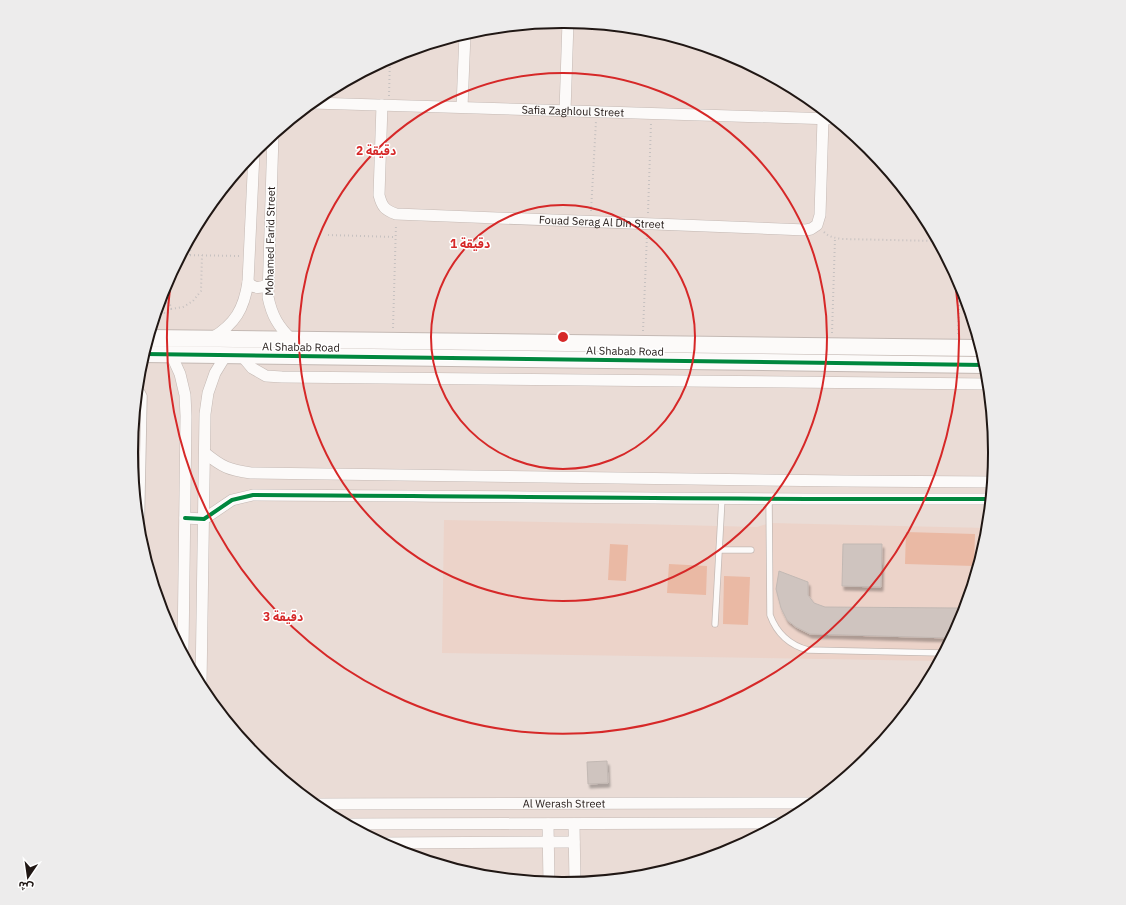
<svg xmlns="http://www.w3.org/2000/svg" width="1126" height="905" viewBox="0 0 1126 905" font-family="'IBM Plex Sans','Noto Sans Arabic',sans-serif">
	<defs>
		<filter id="shadow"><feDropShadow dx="2" dy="4" stdDeviation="1" flood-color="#0004"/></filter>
	</defs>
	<rect width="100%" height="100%" fill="#eadcd6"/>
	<path fill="#ecd3c9" d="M444 520 640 524 757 527 770 523 987 528 986 537 962 618 939 661 638 656 442 653Z"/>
	<path fill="#eab9a4" d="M906 532 975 534 974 566 905 564Z
		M610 544 628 545 626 581 608 580Z
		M669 564 707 566 706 595 667 593Z
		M724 576 750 577 748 625 723 624Z"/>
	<path fill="#cfc4bf" stroke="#c2b8b3" filter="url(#shadow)" d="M843 544H882L881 587 842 586Z
		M779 571 808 582V595L814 603 825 607 958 608 959 623 951 638 810 634 796 627 787 620 781 608 776 589Z
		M607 761 608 783 588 784 587 762Z"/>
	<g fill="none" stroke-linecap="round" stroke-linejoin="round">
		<defs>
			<path id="lane" d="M138 390 142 392 144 396 141 542
				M769 499 770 615C777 634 789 645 808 650L943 653
				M719 550H751
				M715 624 722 498"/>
			<g id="street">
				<path id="s1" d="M312 103 833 119"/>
				<path id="s2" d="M382 105 379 195C382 207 385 210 396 214L806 230 811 229 817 225 820 215 823 119"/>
				<path d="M462 107 465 34"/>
				<path d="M565 111 568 22"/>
				<path d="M273 135 268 297C272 316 278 326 292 340"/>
				<path d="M248 282C254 289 260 289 268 284"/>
				<path d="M212 338C235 324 244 309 248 282L254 153"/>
				<path d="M171 354 180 374 185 395 186 416 183 652"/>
				<path d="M242 356 252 368 266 376 282 377 988 384"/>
				<path d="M205 453C222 467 229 470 251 473L844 481 992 482"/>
				<path d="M185 518 204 519 232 500 253 495C498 496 744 500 990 499"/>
				<path d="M201 686 205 414 208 393 215 373 226 355"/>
				<path id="s3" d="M314 804 813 803"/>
				<path d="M347 824 781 823"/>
				<path d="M548 824 549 883"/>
				<path d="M574 824 575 883"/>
				<path d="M382 843 574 842"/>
			</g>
			<path id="secondary" d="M149 338 980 348
				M144 354 985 365"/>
		</defs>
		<use href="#lane" stroke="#c4b9b4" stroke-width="7"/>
		<use href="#street" stroke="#c4b9b4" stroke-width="12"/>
		<use href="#secondary" stroke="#c4b9b4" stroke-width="18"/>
		<path stroke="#c6c1c0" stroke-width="2" stroke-dasharray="1 3" stroke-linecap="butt" d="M335 94 336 87
			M389 96 390 58
			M591 211 596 121
			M648 213 651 123
			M824 232C829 237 835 238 842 239L937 241
			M328 235 396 237
			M182 255 240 256
			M190 255 191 238
			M161 308a5 5 0 1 1 10 0a5 5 0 1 1-10 0Z
			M171 309 183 307 193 301 201 291 202 255
			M393 328 396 224
			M643 331 647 235
			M832 333 835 238
			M958 334 960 285"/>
		<use href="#lane" stroke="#fcfaf9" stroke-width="5.5"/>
		<use href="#street" stroke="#fcfaf9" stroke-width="11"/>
		<use href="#secondary" stroke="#fcfaf9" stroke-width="16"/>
		<defs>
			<path id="cycleway" d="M144 354 985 365
				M185 518 204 519 232 500 253 495C498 496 744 500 990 499"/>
		</defs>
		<use href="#cycleway" stroke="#fff" stroke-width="6"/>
		<use href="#cycleway" stroke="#00873e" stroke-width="4"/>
	</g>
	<g fill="none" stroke="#d62828" stroke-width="2">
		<circle cx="563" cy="337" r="132"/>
		<circle cx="563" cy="337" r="264"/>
		<path d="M954 275A396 396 0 1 1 172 275"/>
	</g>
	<g text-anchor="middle" stroke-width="3" stroke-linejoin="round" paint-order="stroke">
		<g font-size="11" fill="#201714" stroke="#fff">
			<text dy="4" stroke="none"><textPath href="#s1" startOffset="261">Safia Zaghloul Street</textPath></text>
			<text dy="4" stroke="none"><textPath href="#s2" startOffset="323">Fouad Serag Al Din Street</textPath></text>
			<text transform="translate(270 241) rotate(-89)" y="4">Mohamed Farid Street</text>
			<text transform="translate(301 347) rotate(1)" y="4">Al Shabab Road</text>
			<text transform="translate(625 351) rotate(1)" y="4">Al Shabab Road</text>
			<text dy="4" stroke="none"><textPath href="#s3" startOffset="250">Al Werash Street</textPath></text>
		</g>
	</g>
	<path d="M0 0H1126V905H0ZM562 28H564A424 424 0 0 1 988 452V453A424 424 0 0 1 564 877H562A424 424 0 0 1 138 453V452A424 424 0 0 1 562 28Z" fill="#edecec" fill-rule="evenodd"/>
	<path fill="none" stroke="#201714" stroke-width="2" d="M562 28H564A424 424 0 0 1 988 452V453A424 424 0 0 1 564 877H562A424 424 0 0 1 138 453V452A424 424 0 0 1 562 28Z"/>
	<circle cx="563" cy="337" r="6" fill="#d62828" stroke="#fff" stroke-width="2"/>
	<g font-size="12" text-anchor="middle" font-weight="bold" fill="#d62828" stroke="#fff" stroke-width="3" stroke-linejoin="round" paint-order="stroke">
		<text x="376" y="155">2 دقيقة</text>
		<text x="470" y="248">1 دقيقة</text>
		<text x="283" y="621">3 دقيقة</text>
	</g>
	<g transform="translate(28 877) rotate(193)" stroke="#ffffff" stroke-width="3" paint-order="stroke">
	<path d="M0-3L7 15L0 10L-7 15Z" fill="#201714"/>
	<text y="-6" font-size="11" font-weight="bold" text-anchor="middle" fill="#201714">ش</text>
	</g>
</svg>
